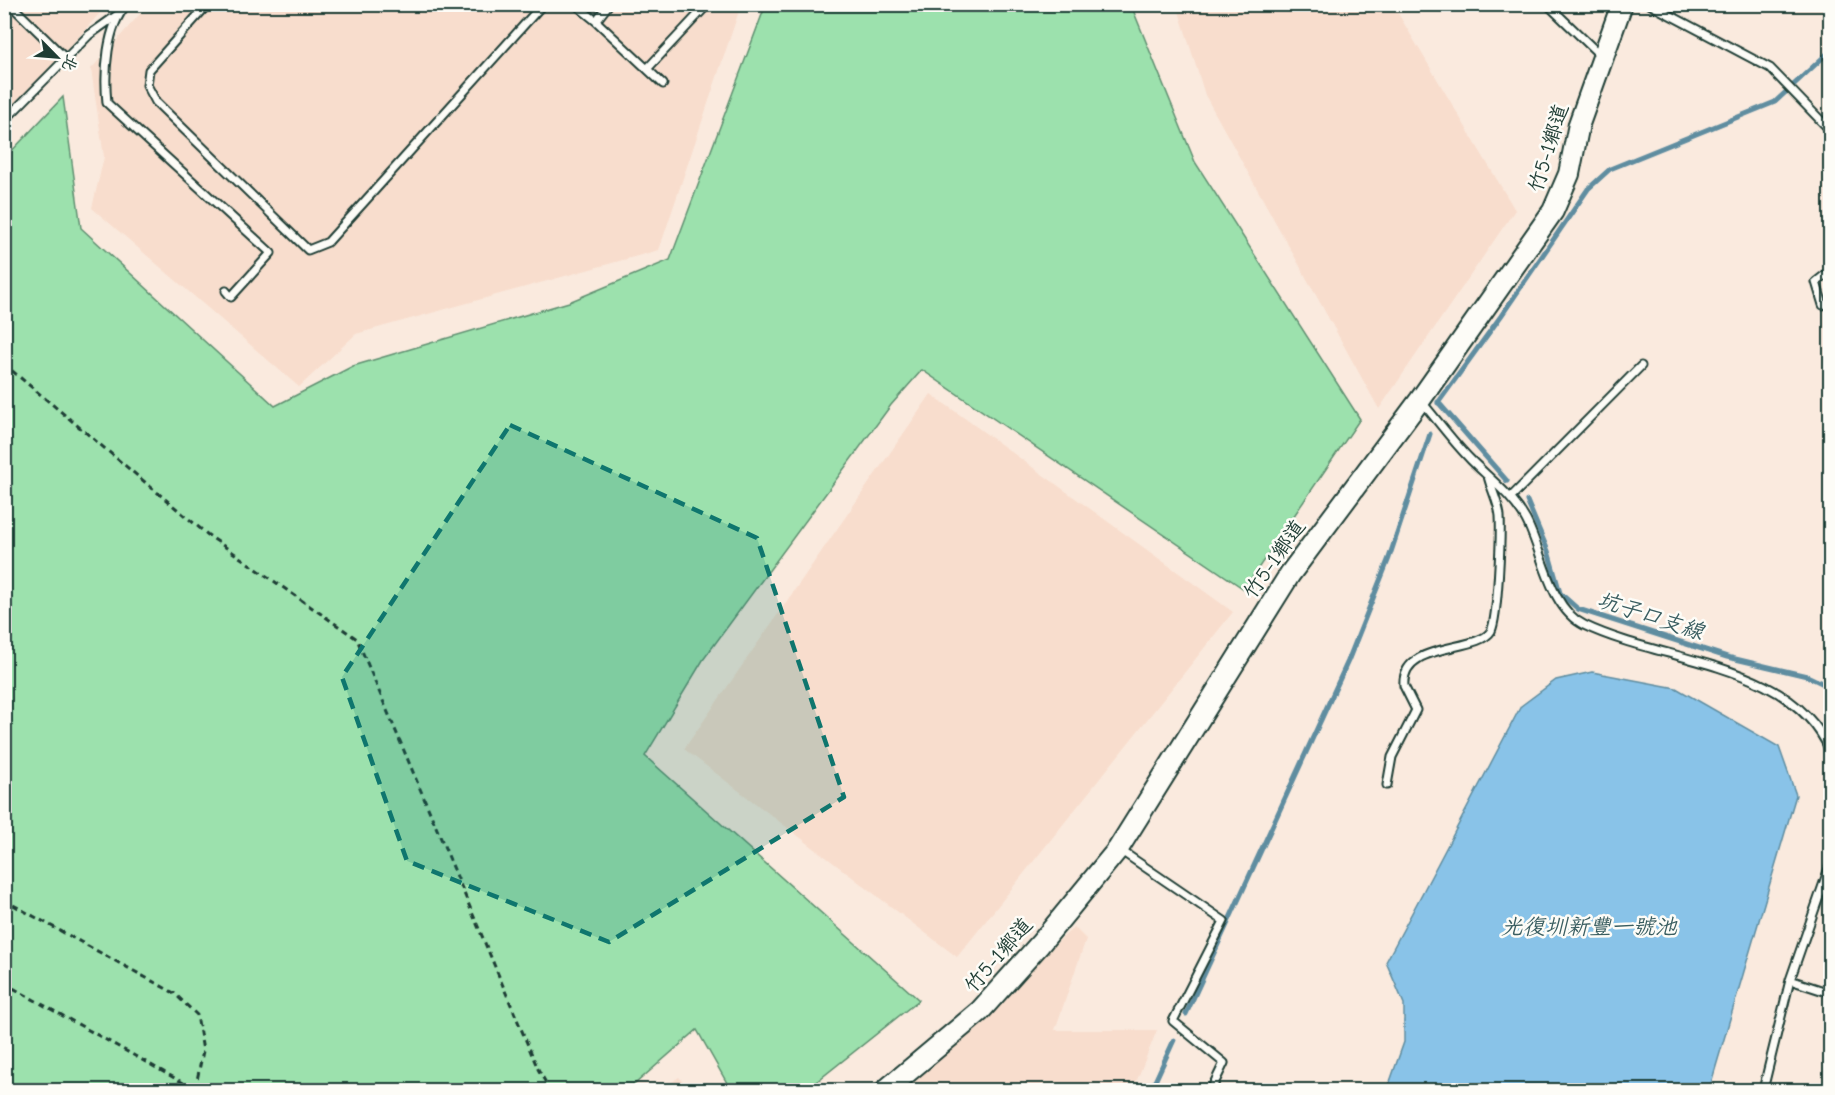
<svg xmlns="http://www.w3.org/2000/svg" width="1835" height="1095" viewBox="0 0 1835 1095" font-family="'Comic Neue','LXGW WenKai TC',sans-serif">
	<rect width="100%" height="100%" fill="#faeade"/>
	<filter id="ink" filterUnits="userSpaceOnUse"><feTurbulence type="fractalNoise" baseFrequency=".0167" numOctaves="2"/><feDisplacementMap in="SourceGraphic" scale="12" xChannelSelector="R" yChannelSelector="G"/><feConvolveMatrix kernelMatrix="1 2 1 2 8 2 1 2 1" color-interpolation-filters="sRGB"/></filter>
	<g filter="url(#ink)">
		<path fill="#f8ddcd" d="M5 5H107L5 120Z
			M148 5H741L659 250 356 334 299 387 92 208 104 157 91 69Z
			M1177 5H1393L1515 210 1379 409 1205 95Z
			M931 394 1233 612 957 957 684 749Z
			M1074 927 1086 939 1055 1030H1157L1133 1090H899Z
			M679 1077 688 1090H661Z"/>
		<path fill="#9ce1ad" stroke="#5e8f70" stroke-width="1.5" d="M766 4 1131 5 1195 162 1360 419 1244 589 922 370 891 405 703 660 645 756 919 1000 806 1090H731L697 1030 628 1090H5V158L63 97 81 228 275 406 353 366 569 302 670 260Z"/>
		<path fill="#89c3e8" stroke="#5f8da0" stroke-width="1.5" d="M1592 672 1676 688 1779 747 1796 795 1709 1090H1387L1404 1042V1004L1386 962 1521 706 1556 680Z"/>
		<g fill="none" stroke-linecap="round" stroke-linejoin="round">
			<path stroke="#5f8da0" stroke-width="5" d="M1438 402 1507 481
				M1438 403 1501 316 1588 189 1610 169 1775 102 1830 51
				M1527 501 1548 551 1560 593 1578 609 1727 657 1807 676 1830 687
				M1186 1014 1348 661 1389 558 1430 434
				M1151 1090 1174 1040"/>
			<defs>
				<path id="lane" d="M10 4 66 59
					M127 4C106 27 104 73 107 103L271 253 231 297 226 291
					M208 4 149 70 147 85 156 102 308 250 328 242 543 4
					M575 4 596 21 663 84
					M1547 4 1601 56
					M1649 4 1770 68 1830 130
					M596 21 609 4
					M647 69 708 4
					M4 121 89 35 120 13
					M1823 305 1816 282 1830 271
					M1421 401C1438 421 1453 442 1471 460 1490 479 1513 496 1526 520 1543 552 1549 608 1584 625 1662 663 1792 661 1830 751
					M1510 498 1641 366
					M1387 785 1392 757 1416 710 1404 686C1400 641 1478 653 1491 631 1498 617 1501 535 1500 516 1499 504 1491 489 1488 476
					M1120 850 1224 921 1173 1021 1224 1063 1211 1090
					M1790 980 1830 993
					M1763 1090 1790 980 1830 865"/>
				<path id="secondary" d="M886 1090 980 1011 1040 944 1118 849 1290 574 1420 400 1553 211 1569 174 1579 124 1622 4"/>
			</defs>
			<use href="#lane" stroke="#1f3d34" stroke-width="11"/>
			<use href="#secondary" stroke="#1f3d34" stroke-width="24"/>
			<path stroke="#1f3d34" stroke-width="3" stroke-dasharray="6 4.5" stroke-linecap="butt" d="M4 364 208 535 357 639 538 1069 550 1090
				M4 900 174 993 197 1015 203 1051 195 1090
				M4 983 196 1090"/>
			<use href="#lane" stroke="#fdfcf7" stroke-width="7"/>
			<use href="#secondary" stroke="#fdfcf7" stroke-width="20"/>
		</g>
	</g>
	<path fill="#0f766e" fill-opacity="0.2" stroke="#0f766e" stroke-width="4.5" stroke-dasharray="12 8" stroke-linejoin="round" d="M510 425 757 538 844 797 609 942 407 861 342 677Z"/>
	<g text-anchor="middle" stroke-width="5" stroke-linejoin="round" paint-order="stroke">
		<g font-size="21" fill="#1f3d34" stroke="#fdfcf7">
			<text transform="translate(1548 148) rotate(-73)" y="7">竹5-1鄉道</text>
			<text transform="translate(1274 559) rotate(-55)" y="7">竹5-1鄉道</text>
			<text transform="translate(998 955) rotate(-49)" y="7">竹5-1鄉道</text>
		</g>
		<g font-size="22" font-style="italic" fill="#3a5e61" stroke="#fdfcf7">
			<text transform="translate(1651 615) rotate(18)" y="8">坑子口支線</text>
			<text x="1589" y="934">光復圳新豐一號池</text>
		</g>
	</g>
	<rect width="1835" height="1095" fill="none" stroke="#fdfcf7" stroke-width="24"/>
	<rect x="12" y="12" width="1811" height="1071" fill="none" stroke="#1f3d34" stroke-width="2" filter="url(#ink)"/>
	<g transform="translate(57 57) rotate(115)" stroke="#fdfcf7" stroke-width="4.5" paint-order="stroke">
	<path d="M0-4.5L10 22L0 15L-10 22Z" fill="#1f3d34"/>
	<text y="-9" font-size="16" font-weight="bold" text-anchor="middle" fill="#1f3d34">北</text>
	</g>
</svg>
